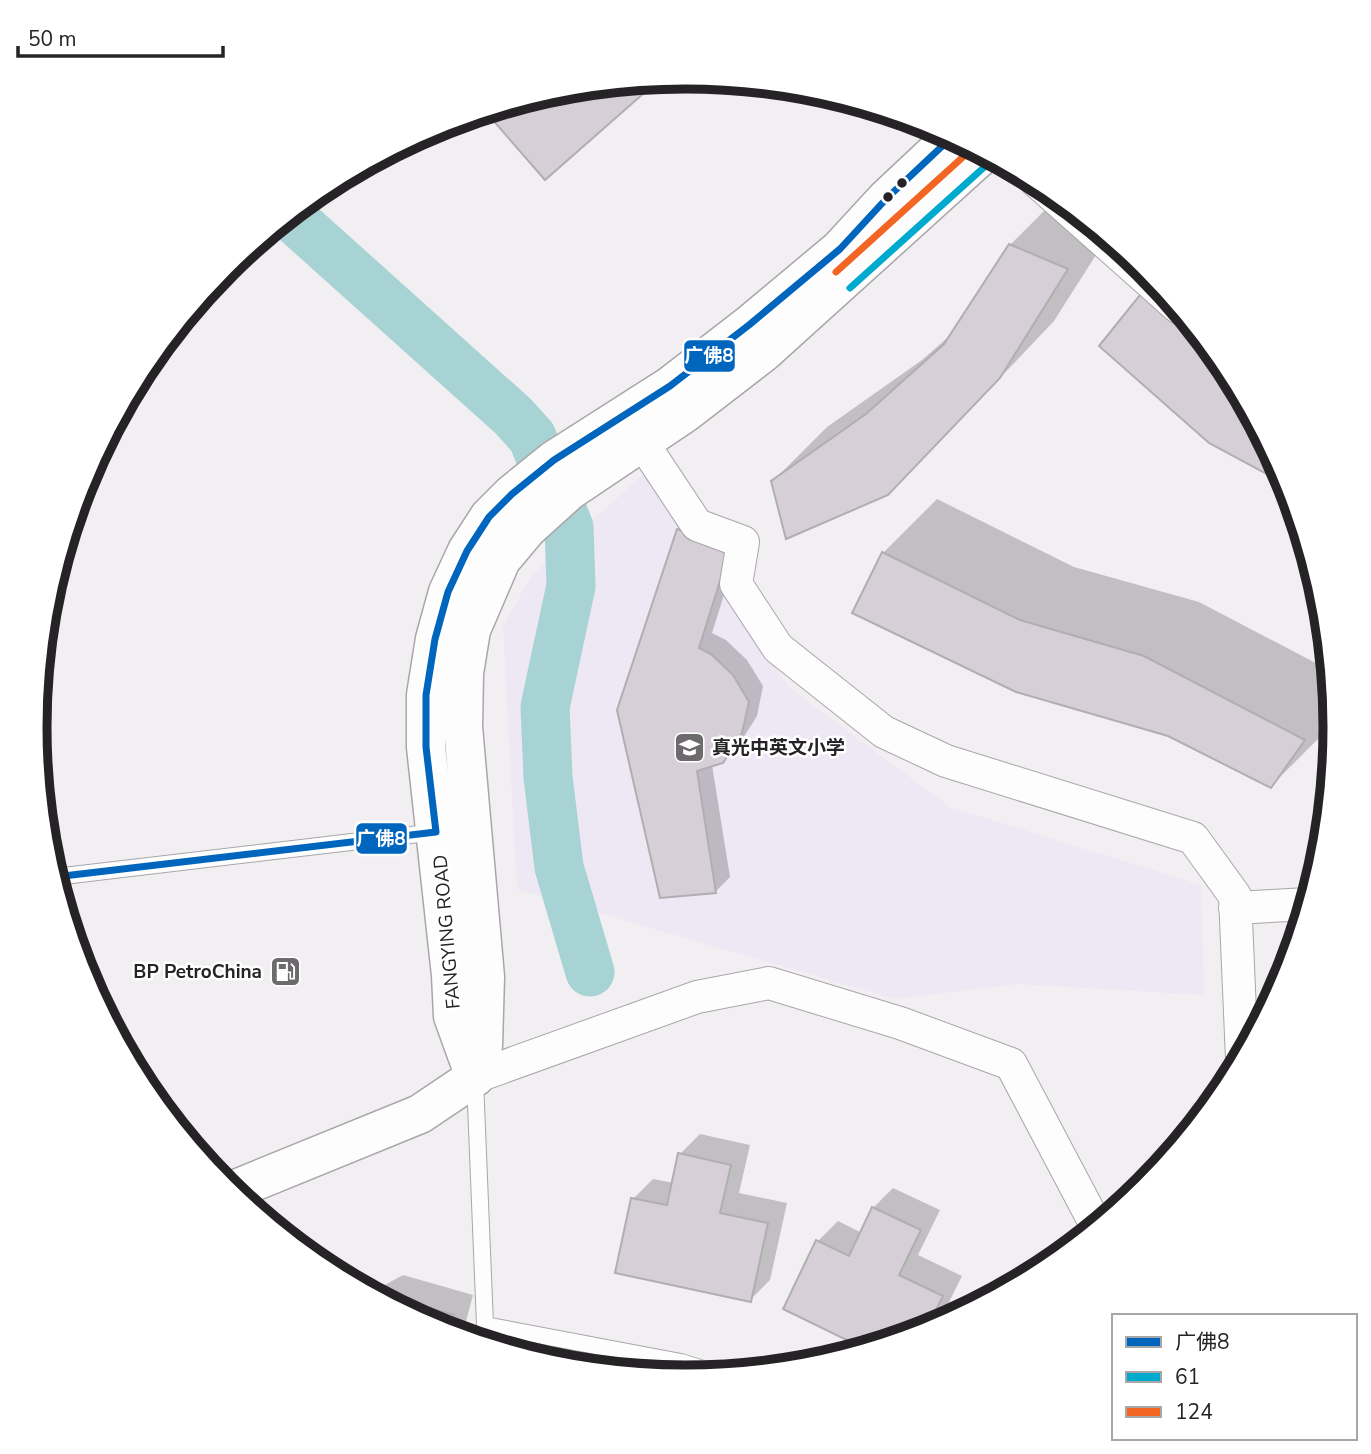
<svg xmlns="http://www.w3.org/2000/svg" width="1371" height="1454" viewBox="0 0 1371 1454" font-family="'Nunito Sans','Noto Sans SC',sans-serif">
	<rect width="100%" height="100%" fill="#f2eff2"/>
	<path fill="#eee7f4" d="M647 471 788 687 950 807 1201 885 1204 995 1018 984 895 999 517 889 503 627 531 576Z"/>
	<path fill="#0003" d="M1059 196 1108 236 1054 321 942 439 773 481 827 427 922 360 954 332 1010 245Z
		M1156 280 1227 366 1288 484 1210 442Z
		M937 499 1074 567 1199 602 1331 671 1335 717 1325 732 1271 786 883 553Z
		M693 515 744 531 712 633 726 640 747 660 763 686 757 716 738 746 722 762 712 765 730 877 715 892 661 896 678 530Z
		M700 1134 750 1145 739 1193 787 1203 770 1280 750 1300 633 1199 653 1179 674 1183 680 1154Z
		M893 1188 940 1210 918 1255 962 1276 937 1326 868 1348 785 1309 818 1241 838 1221 862 1233 873 1208Z
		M403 1275 473 1295 462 1336 436 1328 370 1293Z"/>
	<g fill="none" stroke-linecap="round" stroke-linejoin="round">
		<path stroke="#a8d3d4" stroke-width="49" d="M289 215 513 416 532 437 569 527 571 586 545 707 548 777 559 867 590 972"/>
	</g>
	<path fill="#d7cfd7" stroke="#b1aeb1" stroke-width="2" d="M660 79 545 180 485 111 559 89Z
		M1009 244 1068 269 1000 378 888 495 786 539 771 481 866 414 944 344Z
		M1144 290 1227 366 1289 486 1209 443 1099 346Z
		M677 529 731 546 699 648 711 654 733 675 749 702 742 733 723 763 697 771 716 893 660 898 617 710Z
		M882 552 1020 620 1144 656 1305 740 1271 788 1168 736 1016 692 852 613Z
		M678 1153 731 1165 720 1213 768 1223 751 1302 615 1273 631 1198 667 1205Z
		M872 1207 921 1230 899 1275 943 1296 926 1330 865 1349 783 1309 816 1240 849 1256Z
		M381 1294 454 1315 449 1332 436 1328 377 1296Z"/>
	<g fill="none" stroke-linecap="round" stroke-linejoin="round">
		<defs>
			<path id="lane" d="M55 877 436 832
				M475 1080 485 1325 681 1362 719 1374"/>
			<path id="street" d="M1035 180 1178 307
				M642 442 697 525 743 542 736 584 778 648 884 732 946 761 1193 838 1235 896 1242 1059
				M1235 908 1308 904
				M475 1077 697 997 769 983 900 1023 1011 1064 1097 1227"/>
			<path id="secondary" d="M475 1077 453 1016 451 975 426 747V695L435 639 448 592 467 551 489 517 512 494 554 460 670 386 749 325 840 249 887 198 953 136
				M231 1191 420 1114 475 1077 483 1046 485 977 463 727 464 673 471 630 501 560 527 529 569 491 685 413 764 352 984 153"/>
		</defs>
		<use href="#lane" stroke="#a9a6a9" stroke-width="18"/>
		<use href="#street" stroke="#a9a6a9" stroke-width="34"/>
		<use href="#secondary" stroke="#a9a6a9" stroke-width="41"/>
		<use href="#lane" stroke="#fdfdfd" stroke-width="16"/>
		<use href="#street" stroke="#fdfdfd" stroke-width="32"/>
		<use href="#secondary" stroke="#fdfdfd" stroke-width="38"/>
		<defs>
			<path id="bus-1" d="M55 877 436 832 426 747V695L435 639 448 592 467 551 489 517 512 494 554 460 670 386 749 325 840 249 887 198 953 136"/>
			<path id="bus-2" d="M850 288 991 161"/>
			<path id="bus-3" d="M836 272 974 147"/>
		</defs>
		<use href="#bus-1" stroke="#fff" stroke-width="12"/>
		<use href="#bus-2" stroke="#fff" stroke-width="12"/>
		<use href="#bus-3" stroke="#fff" stroke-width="12"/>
		<use href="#bus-1" stroke="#0065bd" stroke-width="7"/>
		<use href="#bus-2" stroke="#00a9ce" stroke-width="7"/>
		<use href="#bus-3" stroke="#f26522" stroke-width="7"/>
	</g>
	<defs>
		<symbol id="school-square" viewBox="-11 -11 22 22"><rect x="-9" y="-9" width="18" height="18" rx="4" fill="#6d6a6d" stroke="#fff"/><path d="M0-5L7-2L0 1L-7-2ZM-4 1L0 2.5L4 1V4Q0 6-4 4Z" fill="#fff"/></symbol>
		<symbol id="fuel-square" viewBox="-11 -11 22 22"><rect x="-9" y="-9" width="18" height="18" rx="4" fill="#6d6a6d" stroke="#fff"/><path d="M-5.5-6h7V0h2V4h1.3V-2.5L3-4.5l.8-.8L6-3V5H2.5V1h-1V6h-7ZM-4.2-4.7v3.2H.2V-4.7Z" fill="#fff"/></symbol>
	</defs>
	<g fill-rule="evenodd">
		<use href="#school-square" x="672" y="730" width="35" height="35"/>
		<use href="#fuel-square" x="268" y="954" width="35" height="35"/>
	</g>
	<g fill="#252325" stroke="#fff" stroke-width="2.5">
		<circle cx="902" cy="183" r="6"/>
		<circle cx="888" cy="197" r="6"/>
	</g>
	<g text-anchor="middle" stroke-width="5" stroke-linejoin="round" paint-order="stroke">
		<g font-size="19" font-weight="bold" fill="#252325" stroke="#fff" text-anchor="start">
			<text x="712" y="754">真光中英文小学</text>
			<text x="262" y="978" text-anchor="end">BP PetroChina</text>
		</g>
		<g font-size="19" fill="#252325" stroke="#fff">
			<text transform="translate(446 932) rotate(-95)" y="7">FANGYING ROAD</text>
		</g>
	</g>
	<path d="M0 0H1371V1454H0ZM47 727a638 638 0 1 1 1276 0a638 638 0 1 1-1276 0Z" fill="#fff" fill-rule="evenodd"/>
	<path fill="none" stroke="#252325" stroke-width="9" d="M47 727a638 638 0 1 1 1276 0a638 638 0 1 1-1276 0Z"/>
	<g stroke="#fff" stroke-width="2.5">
		<rect x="683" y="339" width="53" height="34" rx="7" fill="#0065bd"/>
		<rect x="355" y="822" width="53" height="33" rx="7" fill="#0065bd"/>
	</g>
	<g font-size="19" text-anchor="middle" font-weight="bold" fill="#fff">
		<text x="709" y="362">广佛8</text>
		<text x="381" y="845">广佛8</text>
	</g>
	<rect x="1112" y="1314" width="245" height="126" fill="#ffffff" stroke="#a8a7a8" stroke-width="2"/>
	<rect x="1126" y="1337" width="35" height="10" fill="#0065bd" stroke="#a8a7a8" stroke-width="2"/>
	<text x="1175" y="1349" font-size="21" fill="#252325">广佛8</text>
	<rect x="1126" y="1372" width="35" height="10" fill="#00a9ce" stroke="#a8a7a8" stroke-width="2"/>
	<text x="1175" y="1384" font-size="21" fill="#252325">61</text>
	<rect x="1126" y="1407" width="35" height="10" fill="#f26522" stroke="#a8a7a8" stroke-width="2"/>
	<text x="1175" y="1419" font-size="21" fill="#252325">124</text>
	<path d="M18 46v10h205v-10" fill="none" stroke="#252325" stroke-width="3.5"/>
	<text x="28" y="46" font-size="21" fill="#252325" stroke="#ffffff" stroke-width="5" paint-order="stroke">50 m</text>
</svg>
